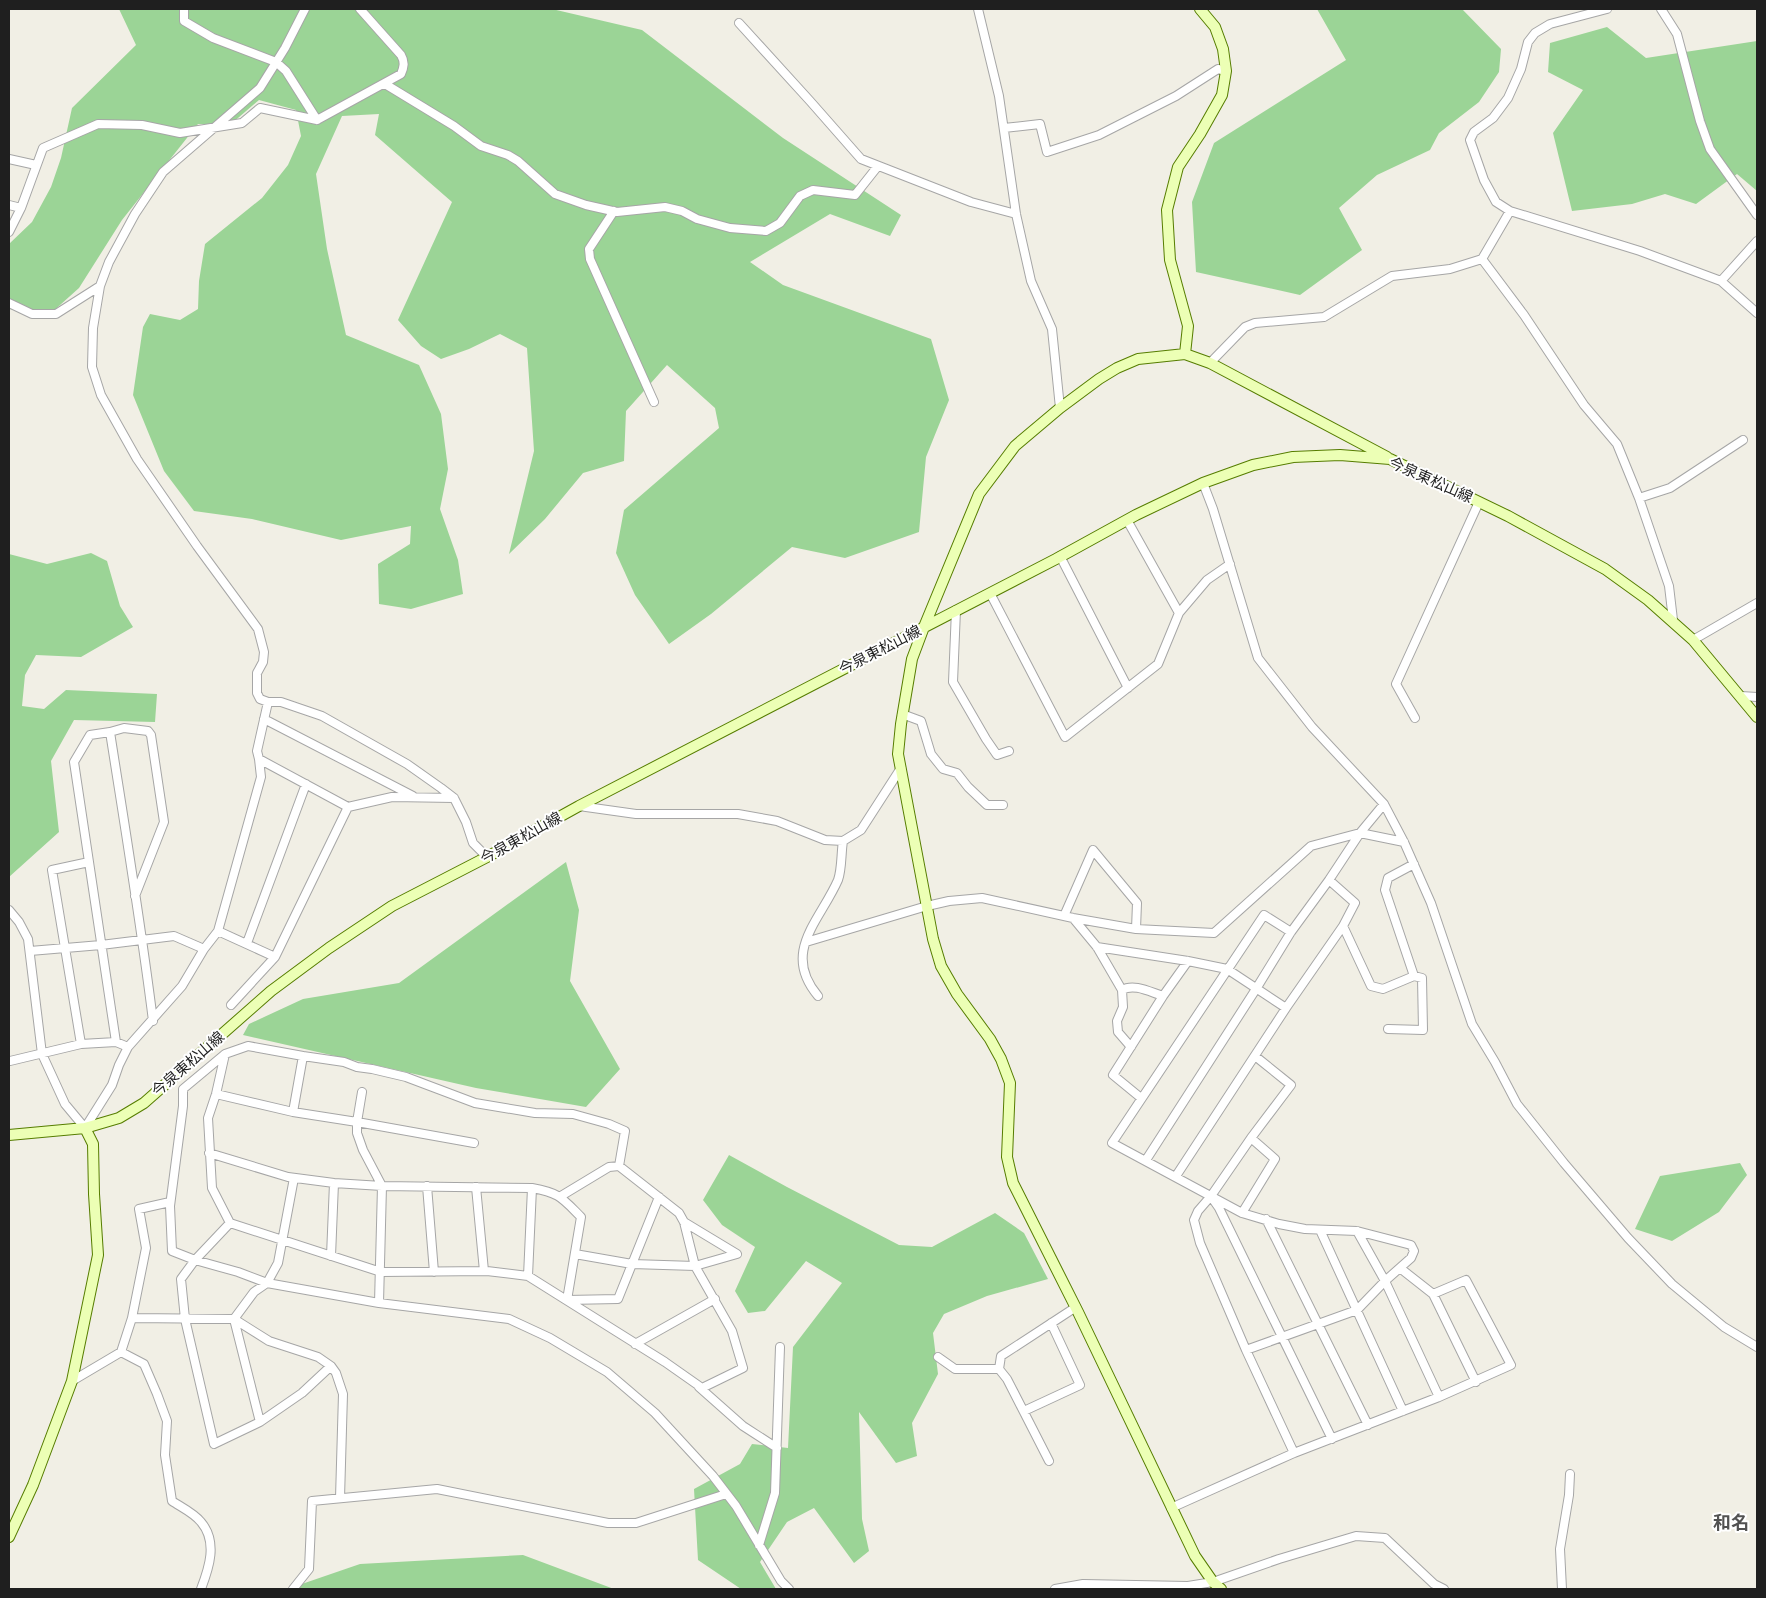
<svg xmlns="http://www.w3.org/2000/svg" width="1766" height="1598" viewBox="0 0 1766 1598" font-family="'Asap Condensed','Noto Sans JP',sans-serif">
	<rect width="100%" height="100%" fill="#f1efe5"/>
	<path fill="#9bd496" d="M119 9H552L642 30 783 138 901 215 890 236 830 214 750 262 783 285 931 339 949 400 926 457 919 532 845 558 792 547 711 614 669 644 635 595 616 553 624 510 719 428 715 408 667 365 626 411 624 461 583 473 545 519 509 554 534 451 527 348 500 334 469 349 441 359 421 346 398 320 452 202 375 135 379 114 342 116 316 174 327 249 346 335 419 365 441 414 448 469 440 509 458 560 463 594 411 609 379 604 378 564 410 544 411 526 341 540 252 519 194 511 164 471 133 395 143 327 150 314 180 320 198 309 199 281 205 244 262 198 288 165 301 136 296 110 259 100 231 124H198L122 220 79 288 50 314 9 309V244L32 222 51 187 61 158 72 108 136 45Z
		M1317 9H1462L1501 49 1499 72 1479 102 1439 133 1430 150 1377 175 1339 208 1362 250 1300 295 1196 272 1192 202 1214 143 1346 60Z
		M1607 27 1646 58 1757 41V191L1737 174 1696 204 1665 194 1632 204 1572 211 1553 133 1583 90 1548 72 1550 43Z
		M91 553 107 561 120 606 133 627 81 657 36 655 25 675 22 706 44 709 66 690 157 694 155 722 74 720 51 761 59 832 9 877V554L47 564Z
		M566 862 579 910 570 981 620 1069 586 1107 476 1088 243 1035 249 1024 303 999 399 983Z
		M729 1155 787 1187 899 1245 932 1247 995 1213 1024 1233 1048 1279 987 1296 944 1314 933 1333 938 1374 912 1423 917 1456 896 1463 859 1412 862 1519 869 1551 854 1563 814 1508 787 1522 760 1562 776 1589H741L698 1560 694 1489 740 1464 752 1444 788 1448 793 1347 842 1283 806 1261 765 1311 748 1313 735 1291 755 1247 722 1225 703 1200Z
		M1740 1163 1747 1175 1719 1212 1672 1241 1635 1229 1660 1176Z
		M523 1555 614 1589H295L296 1586 360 1564Z"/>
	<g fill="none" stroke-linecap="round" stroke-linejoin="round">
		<defs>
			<path id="street" d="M184 9V21L213 38 276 62 286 71 317 120 401 74C404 67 405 62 401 55L360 9
				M305 9 285 48 260 88 163 172 135 214 109 262 100 286 93 328 92 367 101 395 137 459 197 546 258 629 264 652 263 662 257 673V693L260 699 268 702H281L322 716 407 764 441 788 454 798 466 822 473 843 487 857
				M978 9 999 96 1016 214 1031 281 1052 329 1060 408
				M1607 9 1550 24 1535 33 1528 42 1521 69 1508 98 1493 118 1474 132 1470 140 1484 180 1496 202 1510 211 1640 251 1721 281 1757 313
				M1661 9 1677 34 1700 121 1710 149 1757 215
				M739 23 810 101 861 159 971 202 1016 214
				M385 84 454 126 481 146 508 155 518 161 555 194 586 205 617 212 665 207 682 211 697 219 730 228 766 231 780 223 800 196 813 190 855 195 878 166
				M1004 128 1040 124 1047 152 1099 135 1176 96 1218 69 1226 71
				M9 159 36 165
				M9 205 21 208
				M614 211 589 249 590 259 654 402
				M9 232 21 208 43 148 98 124 142 125 180 133 242 123 260 108 317 120
				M1482 259 1524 315 1584 405 1617 444 1639 498 1669 586 1673 620
				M1721 281 1757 241
				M9 303 32 314H56L100 286
				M1210 363 1245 327 1255 323 1324 317 1392 276 1450 269 1482 259 1510 211
				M1203 483 1213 509 1258 658 1312 727 1384 804 1404 842 1431 903 1472 1024 1495 1062 1517 1104 1564 1163 1628 1238 1672 1284 1724 1327 1757 1347
				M1639 498 1670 488 1743 440
				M1127 520 1179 613
				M1060 556 1128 688
				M990 593 1065 737 1158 664 1179 613 1207 580 1230 564
				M956 610 953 682 986 739 997 755 1009 751
				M1693 640 1757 603
				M1741 696 1757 697
				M268 702 257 751 259 759 348 807 392 797 454 798
				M902 714 921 721 931 754 943 769 957 773 968 787 987 805H1003
				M1415 718 1396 684 1479 502
				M264 719 413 796
				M110 732 90 735 74 762 116 1042 128 1047
				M579 806 636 814H738L777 821 825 840 843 841 861 830 901 768
				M1329 880 1355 903 1343 926 1371 986 1383 989 1414 976 1422 978 1423 1030 1388 1029
				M135 896 164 822 151 735 148 731 124 728 110 732C125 828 141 924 153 1021
				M9 910 19 922 28 939 42 1054 65 1104 85 1128 112 1085 119 1065 128 1047 182 986 204 949 174 936 101 945 30 951
				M1064 916 1093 850 1137 903 1136 929
				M1073 918 1097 947 1122 990C1134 983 1150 992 1163 996
				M218 931 275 957 231 1005
				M806 942 927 906 949 901 982 898 1073 918 1136 929 1214 933 1311 846 1360 833 1384 804
				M247 943 306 784
				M1097 947 1188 961 1227 969 1286 1008
				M204 949 218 931 261 777 259 759
				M275 957 348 807
				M1414 976 1385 890 1388 878 1414 864
				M1122 990 1123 1007 1117 1021 1118 1032 1131 1047
				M818 996C781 952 820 921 838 880 842 869 841 853 843 841
				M81 1044 52 870 89 862
				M225 1054 248 1046 303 1056
				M1255 1056 1291 1085 1251 1138 1211 1196 1198 1211 1194 1220 1200 1243 1246 1350 1357 1310 1385 1281 1411 1258 1414 1251 1411 1245 1357 1231 1305 1229 1279 1224 1242 1213 1112 1143 1264 915 1291 932
				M10 1061 81 1044 116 1042
				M362 1092 357 1122 474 1143
				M216 1094 293 1112 357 1122V1133L363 1150 382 1186 379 1303
				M1141 1098 1113 1075 1163 996 1188 961
				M293 1112 303 1056 344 1062 357 1067 372 1069 406 1077 475 1103 535 1113 573 1114 609 1124 625 1131 619 1166
				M209 1153 288 1177 334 1183 382 1186 532 1188C560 1193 562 1198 581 1217L567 1300
				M1146 1160 1256 989 1291 932 1329 880 1360 833 1404 842
				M1176 1176 1286 1008 1343 926
				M294 1178 278 1263 267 1283 254 1292 234 1319 260 1422 302 1393 331 1366
				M427 1186 434 1272
				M476 1187 484 1271
				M1212 1198 1219 1208 1332 1439
				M170 1202 139 1209 146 1248 132 1318 234 1319 269 1341 318 1357 331 1366 336 1373 343 1394 340 1498
				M1242 1213 1275 1159 1251 1138
				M1266 1219 1368 1425
				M230 1223 381 1272 487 1271 528 1276 665 1362 702 1388 743 1368 732 1331 695 1266 684 1222 679 1213 619 1166 609 1167 561 1196
				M1320 1230 1403 1411
				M1357 1231 1385 1281 1439 1397
				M575 1254 632 1264 695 1266 737 1254 684 1222
				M331 1256 334 1183
				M1400 1268 1433 1294 1476 1382
				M528 1276 532 1188
				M567 1300 618 1299 659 1197
				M635 1344 715 1299
				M1246 1350 1294 1453
				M121 1352 132 1318
				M938 1357 955 1369H999L1007 1379 1049 1461
				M999 1369 1001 1356 1076 1307
				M72 1381 121 1352 144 1364 157 1394 167 1421 165 1455 172 1501C181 1507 194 1513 201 1522 218 1542 209 1568 201 1589
				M699 1387 743 1426 777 1448
				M1024 1411 1080 1385 1051 1323
				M260 1422 214 1444 185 1319 181 1279 195 1260 230 1223 212 1188 208 1118 216 1094 225 1054 183 1089V1106L170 1206 172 1251 195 1260 238 1272 267 1283 379 1303 509 1319 550 1338 607 1372 655 1413 713 1476 736 1506 781 1581 789 1589
				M1171 1508 1294 1453 1439 1397 1511 1365 1466 1280 1433 1294
				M759 1545 775 1493 780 1347
				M293 1589 309 1569 312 1501 437 1489 608 1523H636L726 1494
				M1055 1589 1083 1584 1188 1586 1213 1582 1279 1559 1356 1536 1385 1538 1434 1584 1444 1589
				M1562 1589 1560 1549 1569 1495 1570 1474"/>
			<path id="secondary" d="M1185 354 1188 326 1170 260 1167 210 1178 167 1200 134 1222 95 1226 71 1223 49 1215 27 1200 9
				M9 1135 85 1128 119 1118 144 1103 271 991 329 948 392 906 487 857 579 806 1056 559 1136 515 1203 483 1253 465 1293 457 1340 455 1390 459 1508 516 1605 569 1648 600 1693 640 1757 717
				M9 1537 33 1485 72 1381 98 1255 94 1194 93 1144 85 1128
				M1221 1589 1213 1582 1195 1556 1078 1312 1013 1183 1007 1157 1010 1083 1001 1059 990 1039 957 994 941 966 933 939 898 754 901 724 912 659 924 627 979 494 1015 446 1060 408 1099 379 1117 368 1138 359 1185 354 1210 363 1387 457"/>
		</defs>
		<use href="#street" stroke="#a6a6a6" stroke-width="10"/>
		<use href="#secondary" stroke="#567d00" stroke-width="12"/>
		<use href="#street" stroke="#fff" stroke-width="8"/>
		<use href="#secondary" stroke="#ecffb5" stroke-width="10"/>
	</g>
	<g text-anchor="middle" stroke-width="4" stroke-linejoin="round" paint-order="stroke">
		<g font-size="15" fill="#1f1f1f" stroke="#fff">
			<text transform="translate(1431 480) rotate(24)" y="5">今泉東松山線</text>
			<text transform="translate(880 650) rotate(-27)" y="5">今泉東松山線</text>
			<text transform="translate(521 838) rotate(-29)" y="5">今泉東松山線</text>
			<text transform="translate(188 1064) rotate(-41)" y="5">今泉東松山線</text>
		</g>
		<g font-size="18" font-weight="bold" fill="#525252" stroke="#fff">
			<text x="1731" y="1529">和名</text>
		</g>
	</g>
	<rect width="1766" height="1598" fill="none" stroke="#1f1f1f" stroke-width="20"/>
</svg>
